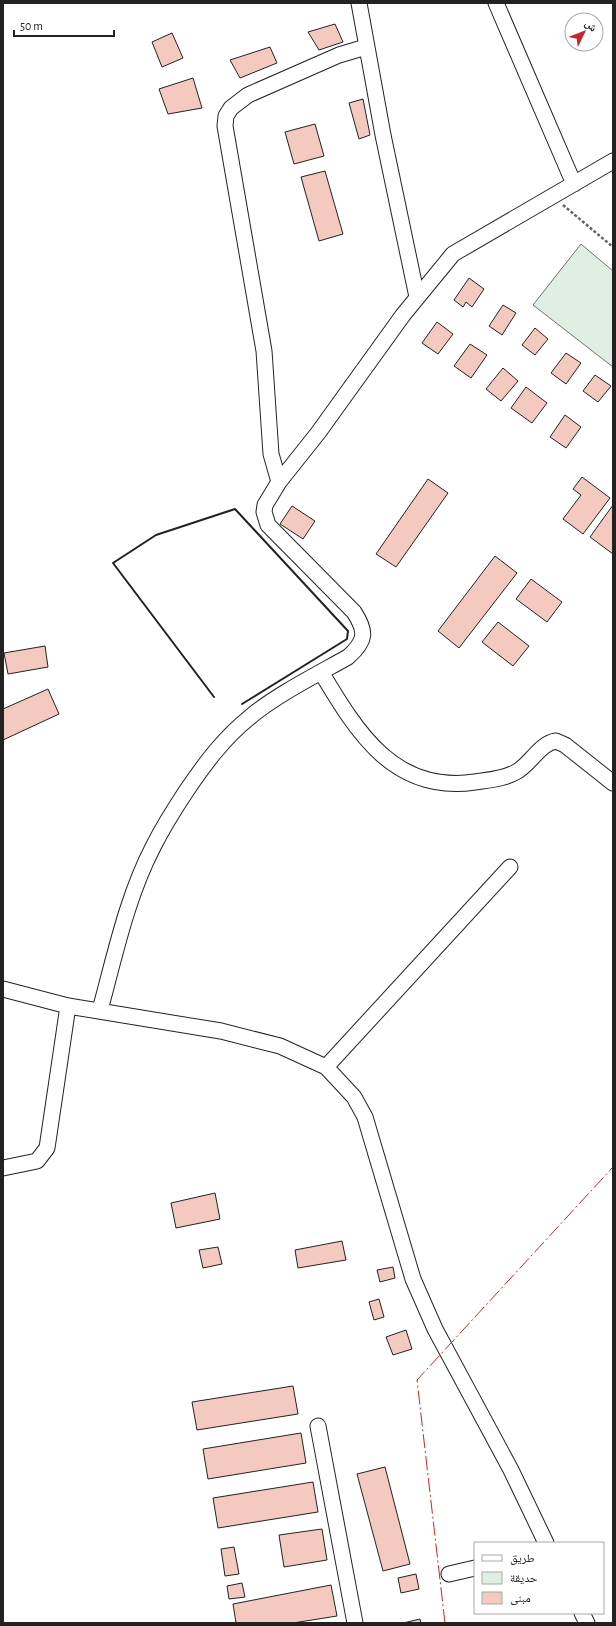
<svg xmlns="http://www.w3.org/2000/svg" width="616" height="1626" viewBox="0 0 616 1626" font-family="'Alegreya Sans','Noto Naskh Arabic',sans-serif">
	<rect width="100%" height="100%" fill="#fff"/>
	<path fill="#e0efe3" stroke="#6f6f6f" d="M581 244 613 271V367L533 305Z"/>
	<path fill="#f3c9c0" stroke="#222" d="M335 24 343 42 319 50 308 32Z
		M172 33 183 58 162 67 152 42Z
		M270 47 277 63 240 78 230 60Z
		M193 78 202 108 168 114 159 89Z
		M363 99 370 135 359 139 349 103Z
		M315 124 324 156 294 164 285 132Z
		M325 171 343 234 319 241 301 177Z
		M469 278 484 289 472 307 466 302 463 307 454 300Z
		M503 305 516 313 502 335 489 326Z
		M437 322 453 334 438 354 422 343Z
		M535 328 548 339 535 355 522 345Z
		M470 344 487 355 471 378 454 366Z
		M566 353 581 363 566 384 551 373Z
		M503 368 518 381 501 401 486 389Z
		M595 375 611 386 598 402 583 391Z
		M526 387 547 403 532 423 511 408Z
		M565 415 581 427 566 448 550 437Z
		M582 477 610 498 583 534 563 519 581 495 573 489Z
		M428 479 448 493 396 567 376 554Z
		M613 505V554L590 537Z
		M292 506 315 521 303 539 280 524Z
		M495 556 517 573 459 648 438 631Z
		M531 579 562 602 547 622 516 599Z
		M498 622 529 646 513 666 482 642Z
		M45 646 48 667 8 674 4 653Z
		M48 689 59 714 3 740V709Z
		M215 1193 220 1219 176 1228 171 1203Z
		M342 1241 346 1260 298 1268 295 1250Z
		M218 1247 222 1264 203 1268 199 1250Z
		M393 1267 395 1278 380 1282 377 1270Z
		M379 1299 384 1317 374 1320 369 1302Z
		M406 1330 412 1349 393 1355 386 1337Z
		M293 1386 298 1414 197 1430 192 1402Z
		M301 1433 306 1463 208 1479 203 1449Z
		M385 1467 410 1564 383 1571 357 1474Z
		M313 1482 318 1512 218 1528 213 1498Z
		M322 1529 327 1560 284 1567 279 1535Z
		M234 1547 239 1574 225 1576 221 1549Z
		M416 1574 419 1589 401 1593 398 1578Z
		M242 1583 245 1597 229 1599 227 1586Z
		M331 1585 337 1616 293 1623H236L233 1604Z
		M420 1619 421 1623H403Z"/>
	<g fill="none" stroke-linecap="round" stroke-linejoin="round">
		<defs>
			<path id="minor" d="M359 3 383 135 417 297
				M496 3 574 184
				M279 482 271 454 264 351 225 126 226 116 231 108 248 95 339 55 366 47
				M321 672C357 732 394 794 475 782 488 780 504 779 516 772 530 765 540 743 556 741L565 745 613 783
				M3 989 68 1006 221 1031 280 1046 326 1067 354 1097 365 1117 413 1279 435 1329 511 1470 546 1543
				M100 1010C115 955 127 897 153 847 163 827 175 808 187 790 206 762 224 738 250 717 276 695 318 674 348 657 366 641 367 632 354 612L268 525 264 512 265 505 279 482 318 433 403 315 453 254 613 161
				M326 1067 510 867
				M3 1168 37 1161 47 1148 68 1006
				M318 1426 355 1623
				M449 1574 475 1568
				M582 1613 587 1623"/>
		</defs>
		<use href="#minor" stroke="#222" stroke-width="17"/>
		<path stroke="#646464" stroke-width="2.5" stroke-dasharray="3 2" stroke-linecap="butt" d="M563 205 613 247"/>
		<use href="#minor" stroke="#fff" stroke-width="15"/>
		<path stroke="#222" stroke-width="2" d="M214 697 113 563 156 535 235 509 348 631 347 639 242 704"/>
		<path stroke="#c62828" stroke-width="1" stroke-dasharray="14 3 2 3" stroke-linecap="butt" d="M445 1623 417 1380 613 1167"/>
	</g>
	<rect width="616" height="1626" fill="none" stroke="#222222" stroke-width="8"/>
	<rect x="474" y="1542" width="130" height="72" fill="#ffffff" stroke="#a7a7a7"/>
	<rect x="482" y="1555" width="20" height="6" fill="#ffffff" stroke="#a7a7a7"/>
	<text x="510" y="1562" font-size="12" fill="#222222">طريق</text>
	<rect x="482" y="1572" width="20" height="12" fill="#e0efe3" stroke="#a7a7a7"/>
	<text x="510" y="1582" font-size="12" fill="#222222">حديقة</text>
	<rect x="482" y="1592" width="20" height="12" fill="#f3c9c0" stroke="#a7a7a7"/>
	<text x="510" y="1602" font-size="12" fill="#222222">مبنى</text>
	<g transform="translate(584 32) rotate(47)"><circle r="19" fill="#ffffff" stroke="#a7a7a7"/>
	<path d="M0-3L7 15L0 10L-7 15Z" fill="#c62828"/>
	<text y="-6" font-size="11" font-weight="bold" text-anchor="middle" fill="#222222">ش</text>
	</g>
	<path d="M14 30v6h100v-6" fill="none" stroke="#222222" stroke-width="2"/>
	<text x="20" y="30" font-size="12" fill="#222222" stroke="#ffffff" stroke-width="3" paint-order="stroke">50 m</text>
</svg>
